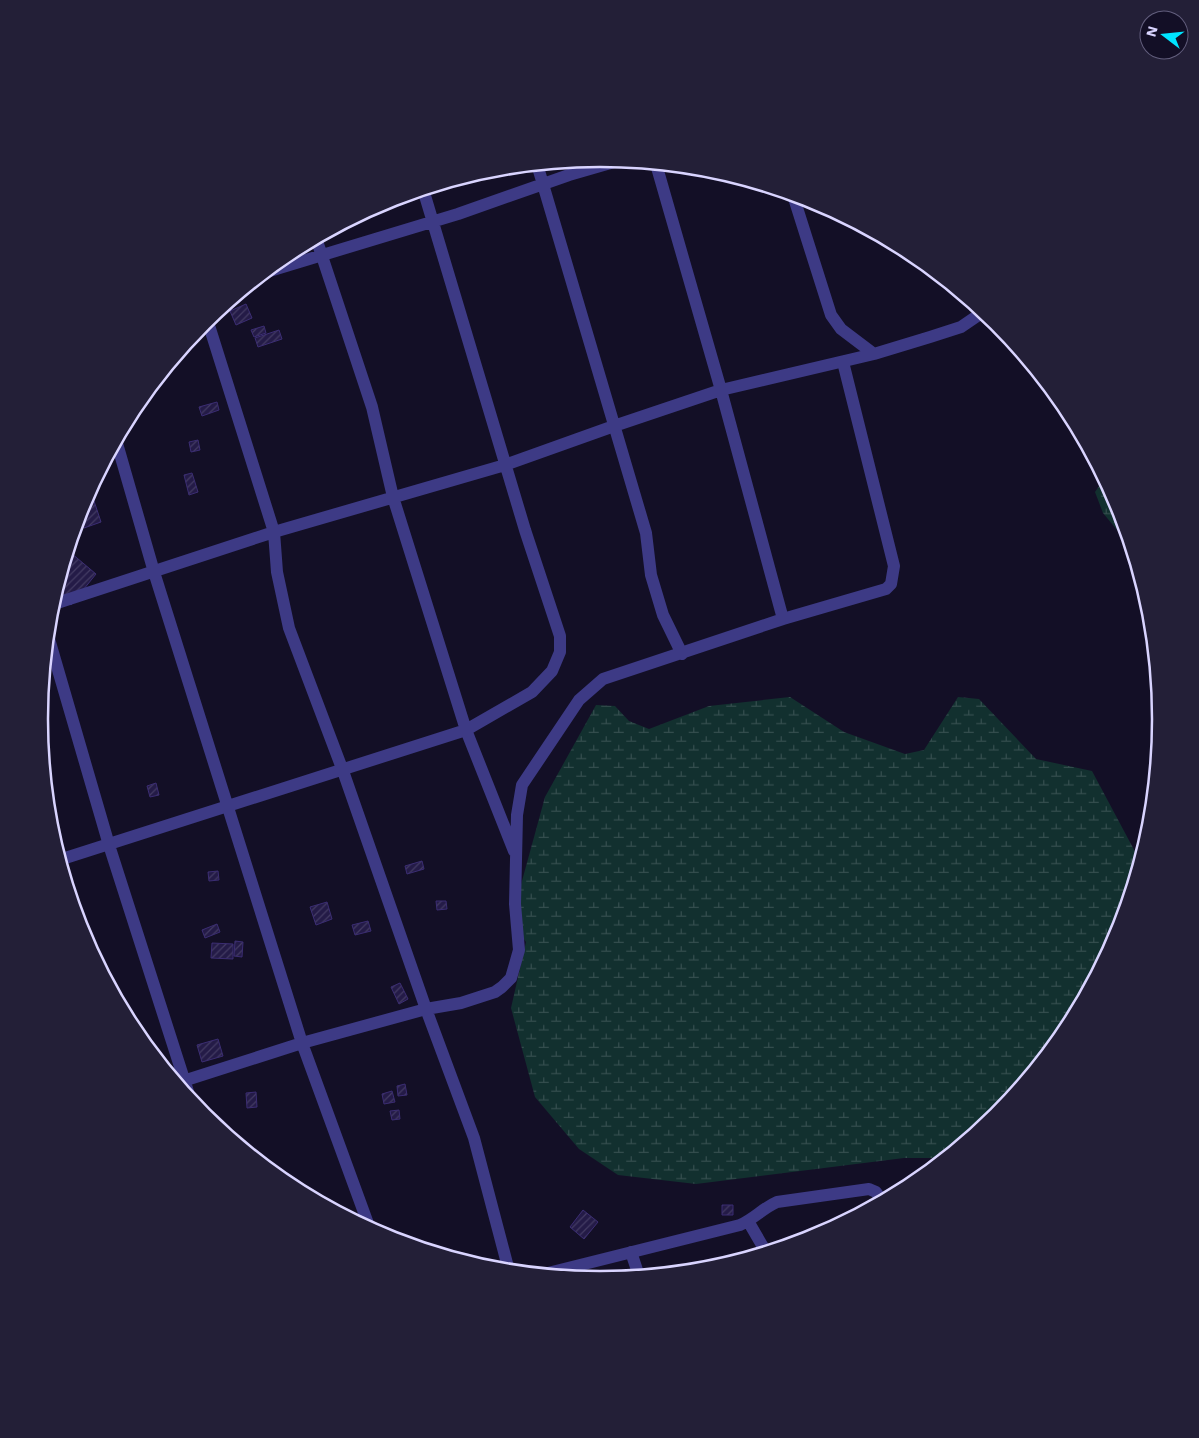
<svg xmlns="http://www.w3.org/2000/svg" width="1199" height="1438" viewBox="0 0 1199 1438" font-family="'Work Sans',sans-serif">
	<defs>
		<pattern id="wetland-marsh" width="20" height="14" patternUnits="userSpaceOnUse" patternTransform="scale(1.25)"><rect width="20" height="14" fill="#12302f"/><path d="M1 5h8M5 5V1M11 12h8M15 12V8" fill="none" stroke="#344d4e"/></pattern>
		<pattern id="building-hatch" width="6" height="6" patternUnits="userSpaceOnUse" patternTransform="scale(1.25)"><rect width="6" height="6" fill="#241b47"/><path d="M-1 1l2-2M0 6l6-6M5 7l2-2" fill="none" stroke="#433b63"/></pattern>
	</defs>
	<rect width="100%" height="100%" fill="#130f26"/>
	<path fill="url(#wetland-marsh)" d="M1104 479 1118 505 1131 547 1103 513 1095 492Z
		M790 697 844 732 905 754 924 750 958 697 979 699 1036 759 1092 771 1140 861 1117 934 1066 1031 996 1116 944 1158H904L696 1184 618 1175 579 1149 535 1097 511 1008 526 942 511 921 545 797 596 705 615 706 629 721 649 729 709 706Z"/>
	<path fill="url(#building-hatch)" stroke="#3b2d73" d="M246 304 252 318 236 325 230 311Z
		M264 326 266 333 254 337 251 330Z
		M279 330 282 339 258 347 255 338Z
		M217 402 219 410 202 416 199 407Z
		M198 440 200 450 191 452 189 442Z
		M192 473 198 492 189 495 184 475Z
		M94 501 101 522 84 528 79 512 81 506Z
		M71 553 96 574 71 605 55 592 64 563Z
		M156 783 159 795 150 797 147 786Z
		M422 861 424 869 407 874 405 866Z
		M218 871 219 880 209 881 208 872Z
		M436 901H446L447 909 437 910Z
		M327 902 332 919 316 925 310 907Z
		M368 921 371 931 355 935 352 925Z
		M217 924 220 932 205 938 202 930Z
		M235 941 243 942 242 957 234 956Z
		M212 943 233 944V959L211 958Z
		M400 983 408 999 399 1004 391 987Z
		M218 1039 223 1056 202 1062 197 1045Z
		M405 1084 407 1095 398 1096 397 1086Z
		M392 1091 395 1102 384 1104 382 1094Z
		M256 1092 257 1107 247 1108 246 1093Z
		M399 1110 400 1119 392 1120 390 1111Z
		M722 1205H733V1215H722Z
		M583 1210 598 1222 584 1239 570 1227Z"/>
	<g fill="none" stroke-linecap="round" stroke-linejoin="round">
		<path stroke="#3d3a85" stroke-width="12" d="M537 164 646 533 651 575 663 615 682 654
			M656 164 721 390 783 619
			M793 195 831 315 841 329 874 354
			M316 238 372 407 393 497 466 730 514 851
			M263 273 458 214 569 175 621 160
			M207 319 274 532 277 572 289 628 343 771 426 1009 474 1138 509 1271
			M116 440 154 572 302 1043 370 1229
			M51 605 274 532 505 465 614 426 721 390 874 354 930 337 961 327 983 312
			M47 632 109 845 191 1101
			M59 860 466 730 532 692 552 671 560 652V636L525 530 423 189
			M177 1083 302 1043 426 1009 461 1003 495 992 502 987 511 978 519 950 515 904 517 815 522 785 579 700 603 679 783 619 886 589 891 584 894 566 843 362
			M748 1221 766 1252
			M631 1252 639 1276
			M544 1274 740 1225C754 1219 763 1208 777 1202L869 1189 876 1192 882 1201"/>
	</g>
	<path d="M0 0H1199V1438H0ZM48 719a552 552 0 1 1 1104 0a552 552 0 1 1-1104 0Z" fill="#231f37" fill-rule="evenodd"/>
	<path fill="none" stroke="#d9d4ff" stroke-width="2.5" d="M48 719a552 552 0 1 1 1104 0a552 552 0 1 1-1104 0Z"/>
	<g transform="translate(1164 35) rotate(286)"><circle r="24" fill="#130f26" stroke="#625e7d"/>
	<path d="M0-4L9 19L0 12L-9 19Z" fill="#00e5ff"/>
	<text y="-8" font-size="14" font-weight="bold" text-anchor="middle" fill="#d9d4ff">N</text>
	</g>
</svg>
